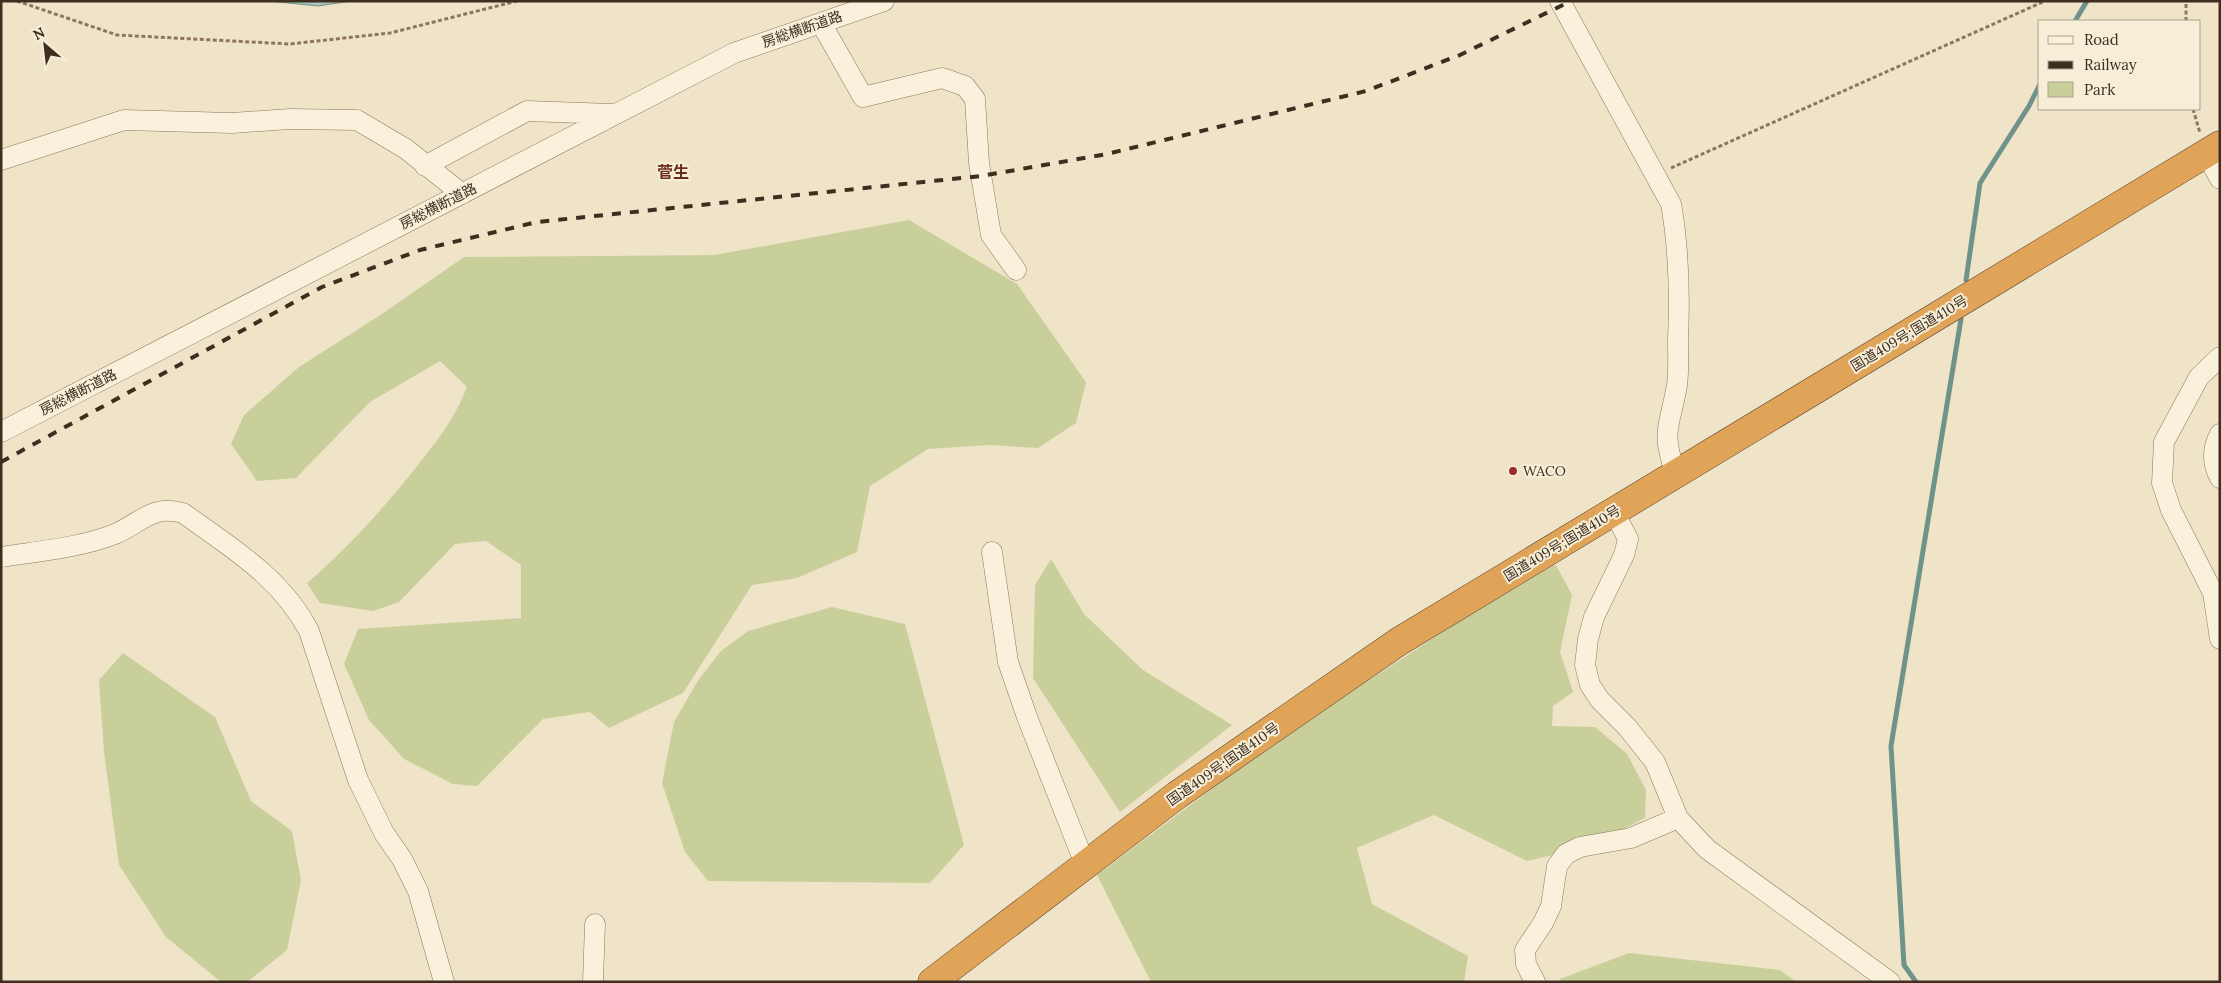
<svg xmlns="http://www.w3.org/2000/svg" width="2221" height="983" viewBox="0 0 2221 983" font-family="Lora,'Noto Sans JP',serif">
	<rect width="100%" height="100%" fill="#f0e4c8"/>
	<path fill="#c9cf9b" d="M909 220 1017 284 1086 382 1076 423 1038 448 989 445 928 449 870 486 857 552 797 578 752 585 683 693 609 728 590 712 543 719 477 786 453 784 404 759 369 720 344 664 358 629 521 618V565L486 541 455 544 399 602 373 611 320 603 307 583C347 549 381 511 414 470 437 441 453 422 467 387L440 361 370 402 296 478 257 481 231 444 244 415 299 367 382 314 464 257 714 255Z
		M1051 559 1084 614 1143 670 1232 725 1120 812 1033 678 1035 585Z
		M1556 565 1572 595 1560 652 1573 692 1553 706 1552 726 1595 727 1627 754 1646 790 1645 818 1620 831 1616 840 1527 861 1434 815 1357 848 1372 904 1468 956 1464 982H1151L1097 875 1273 743 1542 567Z
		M832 607 905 624 964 845 930 883 708 881 685 852 662 783 674 722 699 679 721 651 748 631Z
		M123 653 215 717 251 801 292 831 301 880 287 950 247 982H221L166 937 119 865 104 752 99 680Z
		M1629 953 1780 970 1796 982H1561L1560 979Z"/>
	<path fill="#a9c4bc" stroke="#6f938a" d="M269 1H351L318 6Z"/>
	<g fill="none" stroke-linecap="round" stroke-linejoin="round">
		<path stroke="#6f938a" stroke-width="5" d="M2075 21 2087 1
			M1966 280 1980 183 2029 106 2040 84
			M1916 982 1904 965 1891 746 1961 319"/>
		<defs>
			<path id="minor" d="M1560 1 1671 204C1679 249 1680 294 1678 340 1678 355 1679 371 1677 385 1670 427 1660 430 1676 474
				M821 23 863 97 942 78 965 86 975 99 979 163 991 235 1016 270
				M2206 153 2220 179
				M1 160 124 120 232 123 290 119 357 120 406 149 462 194
				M425 166 527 111 612 114
				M2220 357 2199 377 2164 442 2162 483 2171 510 2213 593 2220 639
				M1 432 734 53 884 1
				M2220 434C2212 448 2212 464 2220 478
				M1614 512 1628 539 1624 555 1594 617 1588 639 1585 665 1590 685 1600 700 1627 727 1655 762 1678 818 1707 849 1890 982
				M992 552 1008 662 1027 717 1085 864
				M1 557C39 551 79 548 115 534 141 523 152 504 183 513 230 547 281 577 309 631L358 780 384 833 402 859 418 891 444 982
				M593 982 595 924
				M1535 982 1526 964 1525 950 1543 923 1551 906 1557 866 1566 854 1580 847 1631 838 1678 818"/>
			<path id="highway" d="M932 982 1177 795 1398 642 2220 145"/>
		</defs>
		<use href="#minor" stroke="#8d765c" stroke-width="21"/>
		<use href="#highway" stroke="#5b4430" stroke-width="29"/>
		<path stroke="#8d765c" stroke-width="3" stroke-dasharray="4 2.5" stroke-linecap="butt" d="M17 1 117 35 290 44 390 33 517 1
			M2186 21V1
			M2193 109 2200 133
			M1671 168 2045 1"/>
		<use href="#minor" stroke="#faf1dc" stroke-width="20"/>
		<use href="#highway" stroke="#e0a458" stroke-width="28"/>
		<path stroke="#3d2e20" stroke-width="4" stroke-dasharray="9 9" stroke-linecap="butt" d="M1 462 322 287 420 250 537 222 981 176 1107 154 1366 91 1460 55 1571 1"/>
	</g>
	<circle fill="#9e2a2b" stroke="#f7eed8" stroke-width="2" cx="1513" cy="471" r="5"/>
	<g text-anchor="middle" stroke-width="4" stroke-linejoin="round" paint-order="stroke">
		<g font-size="14" fill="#3d2e20" stroke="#f7eed8">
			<text transform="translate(802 29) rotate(-19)" y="5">房総横断道路</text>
			<text transform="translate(438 206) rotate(-27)" y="5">房総横断道路</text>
			<text transform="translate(1909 333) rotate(-31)" y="5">国道409号;国道410号</text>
			<text transform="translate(78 392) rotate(-27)" y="5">房総横断道路</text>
			<text transform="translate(1562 543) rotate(-31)" y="5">国道409号;国道410号</text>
			<text transform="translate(1223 764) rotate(-35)" y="5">国道409号;国道410号</text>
		</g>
		<g font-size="14" fill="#3d2e20" stroke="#f7eed8" text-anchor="start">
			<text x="1523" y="476">WACO</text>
		</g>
		<g font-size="16" font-weight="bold" fill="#6b2e1e" stroke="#f7eed8">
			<text x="673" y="178">菅生</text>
		</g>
	</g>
	<rect width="2221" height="983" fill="none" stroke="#3d2e20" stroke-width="5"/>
	<rect x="2038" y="20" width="162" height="90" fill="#f7eed8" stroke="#ada18e"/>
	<rect x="2048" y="36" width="25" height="8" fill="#faf1dc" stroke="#ada18e"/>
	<text x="2084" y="45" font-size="15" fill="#3d2e20">Road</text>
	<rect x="2048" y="61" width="25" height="8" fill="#3d2e20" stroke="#ada18e"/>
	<text x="2084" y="70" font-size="15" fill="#3d2e20">Railway</text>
	<rect x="2048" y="82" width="25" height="15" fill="#c9cf9b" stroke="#ada18e"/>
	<text x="2084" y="95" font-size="15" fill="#3d2e20">Park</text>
	<g transform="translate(45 45) rotate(332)" stroke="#f7eed8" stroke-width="4" paint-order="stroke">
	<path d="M0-4L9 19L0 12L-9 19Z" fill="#3d2e20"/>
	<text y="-8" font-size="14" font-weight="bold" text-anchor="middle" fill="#3d2e20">N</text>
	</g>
</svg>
